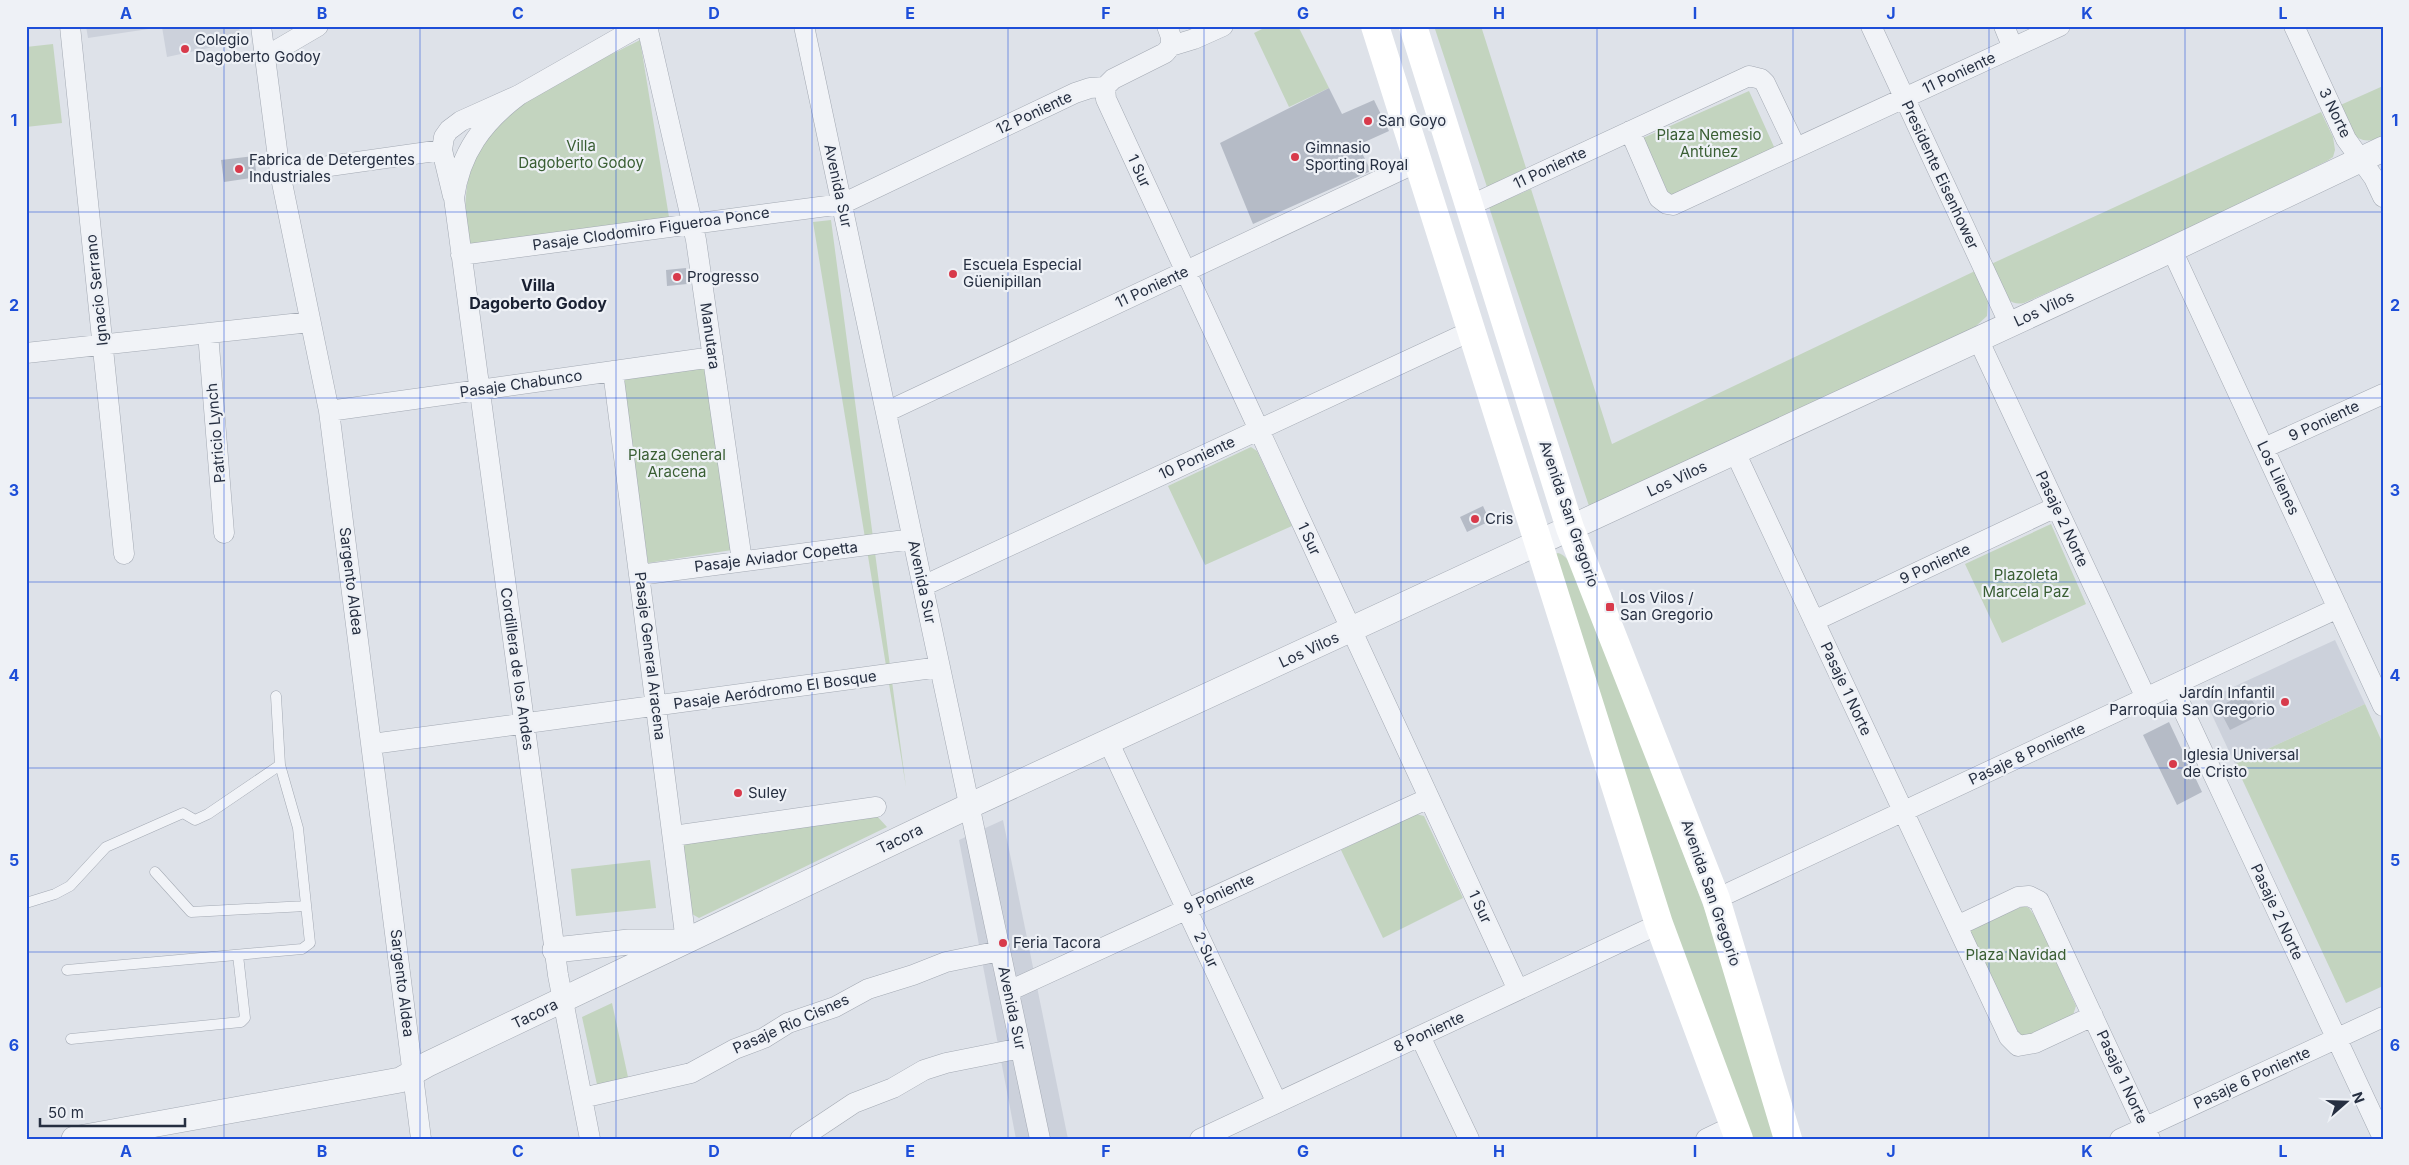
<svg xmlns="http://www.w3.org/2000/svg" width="2409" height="1165" viewBox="0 0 2409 1165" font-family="Inter,sans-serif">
	<rect width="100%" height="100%" fill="#dee2e9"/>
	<path fill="#ccd1db" d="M86 26H239L241 41 167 57 162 27 88 38Z
		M2335 640 2365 704 2235 764 2205 700Z
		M1003 820 1068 1139H1016L959 840Z"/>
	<path fill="#c3d4bf" d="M1268 26H1298L1329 88 1289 107 1254 33Z
		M1434 26H1481L1526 168 1487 187Z
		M640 40 669 217 470 245C469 230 464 211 466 196 467 182 470 167 475 155 497 104 592 65 640 40Z
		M53 44 62 123 26 127V47Z
		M2383 86V137C2354 149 2349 128 2336 107Z
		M1749 91 1775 149 1670 197 1643 138Z
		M2321 112 2333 137 2335 150 2333 157 2327 161 2165 240 2024 303C2003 308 1997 280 1989 265Z
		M1531 189 1612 444 1975 271 1988 301 1987 316 1975 327 1589 506 1489 207Z
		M831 220 906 787 813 222Z
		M707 365 732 550 648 563 622 377Z
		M1251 447 1257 451 1292 526 1205 565 1168 486Z
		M2051 524 2086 604 2002 643 1965 564Z
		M1558 553C1571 556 1577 579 1583 589L1706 913 1776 1139H1748L1665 915 1555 554Z
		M2365 704 2383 744V986L2346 1003 2235 764Z
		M1416 814 1424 816 1463 898 1383 938 1341 850Z
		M876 815 887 827 699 918 692 914 683 840Z
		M650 860 656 908 576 916 571 869Z
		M2024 906 2029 908 2037 919 2076 1006 2072 1018 2035 1036H2020L1969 929Z
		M612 1003 628 1077 598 1089 582 1017Z"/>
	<path fill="#b5bbc6" d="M1329 88 1342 114 1374 100 1389 131 1358 145 1371 171 1253 224 1220 143Z
		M254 156 257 177 224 182 221 160Z
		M686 268 687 284 667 286 666 270Z
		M1483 506 1490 521 1467 532 1460 517Z
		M2248 692 2260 715 2230 730 2218 707Z
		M2169 722 2202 792 2177 805 2143 735Z"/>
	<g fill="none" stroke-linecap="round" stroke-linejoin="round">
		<defs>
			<path id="service" d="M155 872 191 912 306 906
				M26 903 55 894 70 886 106 847 183 813 195 820 208 814 280 765
				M67 970 302 949 310 943 298 828 280 765 276 696
				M71 1039 241 1022 245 1018 238 955"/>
			<path id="minor" d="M70 26 124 554
				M261 26 280 173 329 411 421 1139
				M647 26 696 240 742 561
				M804 26 1040 1139
				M1167 26 1171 37V46
				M1871 26 2010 325
				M2004 26 2013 48
				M2294 26 2346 139 2374 178 2383 197
				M265 57 318 26
				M1105 87 1106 99 1518 990
				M1105 87 1113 79 1165 53 1171 46 1194 39 1223 26
				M519 95C483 122 460 153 454 198L558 975 590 1139
				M1630 131 1659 198 1667 204 1673 205 2060 26
				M280 173 442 150
				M453 196 442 150 444 137 449 130 461 121 519 95 640 26
				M1469 206 1749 76 1761 79 1765 83 1796 148
				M2172 250 2383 706
				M461 255 842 204 1075 93 1090 88 1105 87
				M208 333 224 533
				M1978 339 2146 698
				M26 353 310 322
				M613 371 686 942
				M329 411 713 357
				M886 412 1418 162
				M2264 448 2383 394
				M1735 452 2009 1037 2018 1046 2035 1043 2093 1016
				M639 575 913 539
				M923 586 1471 331
				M1814 621 2056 507
				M2172 686 2383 1138
				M1109 743 1277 1103
				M372 744 940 667
				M673 836 876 807
				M1716 899 2338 608
				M1957 926 2018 897 2029 896 2039 901 2150 1139
				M1009 991 1429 798
				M1420 1036 1469 1139
				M582 1098 691 1073 735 1049 764 1038 788 1023 835 1007 868 989 913 975 946 962 1000 951
				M800 1139 854 1103 893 1088 924 1070 946 1063 1021 1048
				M1200 1139 1659 924
				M1706 1139 1735 1125
				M2120 1139 2383 1017"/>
			<path id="tertiary" d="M555 950 629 942H679
				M74 1139 400 1080 428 1064 969 806 2156 257 2383 149"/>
		</defs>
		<use href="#service" stroke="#a3a9b3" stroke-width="11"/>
		<use href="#minor" stroke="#a3a9b3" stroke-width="21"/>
		<use href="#tertiary" stroke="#a3a9b3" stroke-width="26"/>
		<use href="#service" stroke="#f1f3f7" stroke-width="10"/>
		<use href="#minor" stroke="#f1f3f7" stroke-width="20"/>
		<use href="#tertiary" stroke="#f1f3f7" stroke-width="25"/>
		<path stroke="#fff" stroke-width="28" d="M1375 26 1659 924 1739 1139
			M1413 26 1570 528 1716 899 1788 1139"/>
	</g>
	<path fill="none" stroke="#1d4ed8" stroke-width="1" stroke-opacity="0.55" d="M224 26V1139M420 26V1139M616 26V1139M812 26V1139M1008 26V1139M1204 26V1139M1401 26V1139M1597 26V1139M1793 26V1139M1989 26V1139M2185 26V1139M26 212H2383M26 398H2383M26 582H2383M26 768H2383M26 952H2383"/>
	<g fill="#d83a4b" stroke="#eef1f6" stroke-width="2">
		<circle cx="185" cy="49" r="5"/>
		<circle cx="1368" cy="121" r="5"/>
		<circle cx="1295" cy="157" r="5"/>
		<circle cx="239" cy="169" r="5"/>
		<circle cx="953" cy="274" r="5"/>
		<circle cx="677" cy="277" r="5"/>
		<circle cx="1475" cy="519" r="5"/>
		<rect x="1605" y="602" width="10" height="10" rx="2.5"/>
		<circle cx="2285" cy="702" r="5"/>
		<circle cx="2173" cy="764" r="5"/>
		<circle cx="738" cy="793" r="5"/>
		<circle cx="1003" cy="943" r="5"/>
	</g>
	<g text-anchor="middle" stroke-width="4.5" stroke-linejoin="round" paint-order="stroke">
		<g font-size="15" fill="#262f41" stroke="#eef1f6" text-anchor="start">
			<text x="195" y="45">Colegio<tspan x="195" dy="17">Dagoberto Godoy</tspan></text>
			<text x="1378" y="126">San Goyo</text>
			<text x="1305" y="153">Gimnasio<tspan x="1305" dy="17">Sporting Royal</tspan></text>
			<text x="249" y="165">Fabrica de Detergentes<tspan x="249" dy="17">Industriales</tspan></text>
			<text x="963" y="270">Escuela Especial<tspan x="963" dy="17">Güenipillan</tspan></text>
			<text x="687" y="282">Progresso</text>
			<text x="1485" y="524">Cris</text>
			<text x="1620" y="603">Los Vilos /<tspan x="1620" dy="17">San Gregorio</tspan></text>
			<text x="2275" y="698" text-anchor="end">Jardín Infantil<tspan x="2275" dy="17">Parroquia San Gregorio</tspan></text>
			<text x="2183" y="760">Iglesia Universal<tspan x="2183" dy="17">de Cristo</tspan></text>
			<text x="748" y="798">Suley</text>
			<text x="1013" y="948">Feria Tacora</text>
		</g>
		<g font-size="15" fill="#262f41" stroke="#eef1f6">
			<text transform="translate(1959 73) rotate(-25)" y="5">11 Poniente</text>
			<text transform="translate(1034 113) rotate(-25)" y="5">12 Poniente</text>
			<text transform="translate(2335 113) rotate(64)" y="5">3 Norte</text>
			<text transform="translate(1550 168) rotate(-25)" y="5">11 Poniente</text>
			<text transform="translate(1139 171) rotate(65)" y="5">1 Sur</text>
			<text transform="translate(1940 175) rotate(65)" y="5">Presidente Eisenhower</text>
			<text transform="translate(838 186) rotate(78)" y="5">Avenida Sur</text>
			<text transform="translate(651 229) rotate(-8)" y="5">Pasaje Clodomiro Figueroa Ponce</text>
			<text transform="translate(1152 287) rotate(-25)" y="5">11 Poniente</text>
			<text transform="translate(97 290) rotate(-96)" y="5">Ignacio Serrano</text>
			<text transform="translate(2044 309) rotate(-25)" y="5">Los Vilos</text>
			<text transform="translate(710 336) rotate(82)" y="5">Manutara</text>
			<text transform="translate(521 384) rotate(-8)" y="5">Pasaje Chabunco</text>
			<text transform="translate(2324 421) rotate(-25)" y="5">9 Poniente</text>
			<text transform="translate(216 433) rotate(-95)" y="5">Patricio Lynch</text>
			<text transform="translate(1197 458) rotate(-25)" y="5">10 Poniente</text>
			<text transform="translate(2278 478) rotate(65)" y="5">Los Lilenes</text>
			<text transform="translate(1677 479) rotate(-25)" y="5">Los Vilos</text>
			<text transform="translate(1569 514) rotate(71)" y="5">Avenida San Gregorio</text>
			<text transform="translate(2062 519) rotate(65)" y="5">Pasaje 2 Norte</text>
			<text transform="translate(1309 539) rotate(65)" y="5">1 Sur</text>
			<text transform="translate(776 557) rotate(-7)" y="5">Pasaje Aviador Copetta</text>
			<text transform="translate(1935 564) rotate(-25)" y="5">9 Poniente</text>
			<text transform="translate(351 581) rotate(83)" y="5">Sargento Aldea</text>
			<text transform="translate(922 582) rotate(78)" y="5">Avenida Sur</text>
			<text transform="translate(1309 650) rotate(-25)" y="5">Los Vilos</text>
			<text transform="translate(650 656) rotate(83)" y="5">Pasaje General Aracena</text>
			<text transform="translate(517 669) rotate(82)" y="5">Cordillera de los Andes</text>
			<text transform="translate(1846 689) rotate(65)" y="5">Pasaje 1 Norte</text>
			<text transform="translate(775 690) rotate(-8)" y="5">Pasaje Aeródromo El Bosque</text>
			<text transform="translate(2027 754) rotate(-25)" y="5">Pasaje 8 Poniente</text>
			<text transform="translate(900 839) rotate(-26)" y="5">Tacora</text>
			<text transform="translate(1711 893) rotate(71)" y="5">Avenida San Gregorio</text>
			<text transform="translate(1219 894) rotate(-25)" y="5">9 Poniente</text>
			<text transform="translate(1480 907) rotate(65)" y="5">1 Sur</text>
			<text transform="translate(2277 912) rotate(65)" y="5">Pasaje 2 Norte</text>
			<text transform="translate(1206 950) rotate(65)" y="5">2 Sur</text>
			<text transform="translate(402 983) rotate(83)" y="5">Sargento Aldea</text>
			<text transform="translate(1012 1008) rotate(78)" y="5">Avenida Sur</text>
			<text transform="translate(535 1014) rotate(-26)" y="5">Tacora</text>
			<text transform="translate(791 1024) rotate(-24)" y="5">Pasaje Río Cisnes</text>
			<text transform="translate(1429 1032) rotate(-25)" y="5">8 Poniente</text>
			<text transform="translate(2122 1077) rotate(65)" y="5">Pasaje 1 Norte</text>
			<text transform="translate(2252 1078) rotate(-25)" y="5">Pasaje 6 Poniente</text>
		</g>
		<g font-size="15" fill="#395e33" stroke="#eef1f6">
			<text x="1709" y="140">Plaza Nemesio<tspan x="1709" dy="17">Antúnez</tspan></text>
			<text x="581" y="151">Villa<tspan x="581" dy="17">Dagoberto Godoy</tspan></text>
			<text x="677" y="460">Plaza General<tspan x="677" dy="17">Aracena</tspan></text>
			<text x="2026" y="580">Plazoleta<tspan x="2026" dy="17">Marcela Paz</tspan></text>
			<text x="2016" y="960">Plaza Navidad</text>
		</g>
		<g font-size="16" font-weight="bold" fill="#192032" stroke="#eef1f6">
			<text x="538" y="291">Villa<tspan x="538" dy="18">Dagoberto Godoy</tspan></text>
		</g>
	</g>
	<rect width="2409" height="1165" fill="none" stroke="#eef1f6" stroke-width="55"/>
	<g transform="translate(2346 1102) rotate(70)" stroke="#eef1f6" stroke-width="4" paint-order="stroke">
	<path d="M0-4L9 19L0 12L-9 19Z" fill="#262f41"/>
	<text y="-8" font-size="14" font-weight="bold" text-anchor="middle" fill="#262f41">N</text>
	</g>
	<path d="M40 1118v8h145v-8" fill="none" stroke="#262f41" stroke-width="2.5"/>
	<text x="48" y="1118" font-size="15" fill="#262f41" stroke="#eef1f6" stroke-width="4" paint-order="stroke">50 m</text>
	<rect x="28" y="28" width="2354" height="1110" fill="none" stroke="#1d4ed8" stroke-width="2"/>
	<g font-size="16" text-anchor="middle" font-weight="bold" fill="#1d4ed8">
		<text x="126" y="19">A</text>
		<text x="322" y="19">B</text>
		<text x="518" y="19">C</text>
		<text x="714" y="19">D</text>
		<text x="910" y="19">E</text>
		<text x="1106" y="19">F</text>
		<text x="1303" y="19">G</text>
		<text x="1499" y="19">H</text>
		<text x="1695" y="19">I</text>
		<text x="1891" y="19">J</text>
		<text x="2087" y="19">K</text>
		<text x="2283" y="19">L</text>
		<text x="14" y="126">1</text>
		<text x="2395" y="126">1</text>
		<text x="14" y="311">2</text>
		<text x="2395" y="311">2</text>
		<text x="14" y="496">3</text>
		<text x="2395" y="496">3</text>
		<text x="14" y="681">4</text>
		<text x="2395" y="681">4</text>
		<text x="14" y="866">5</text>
		<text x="2395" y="866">5</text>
		<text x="14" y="1051">6</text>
		<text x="2395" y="1051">6</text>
		<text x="126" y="1157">A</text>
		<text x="322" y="1157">B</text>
		<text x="518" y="1157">C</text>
		<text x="714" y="1157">D</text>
		<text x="910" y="1157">E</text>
		<text x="1106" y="1157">F</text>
		<text x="1303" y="1157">G</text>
		<text x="1499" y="1157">H</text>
		<text x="1695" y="1157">I</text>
		<text x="1891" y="1157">J</text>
		<text x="2087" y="1157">K</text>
		<text x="2283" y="1157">L</text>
	</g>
</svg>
